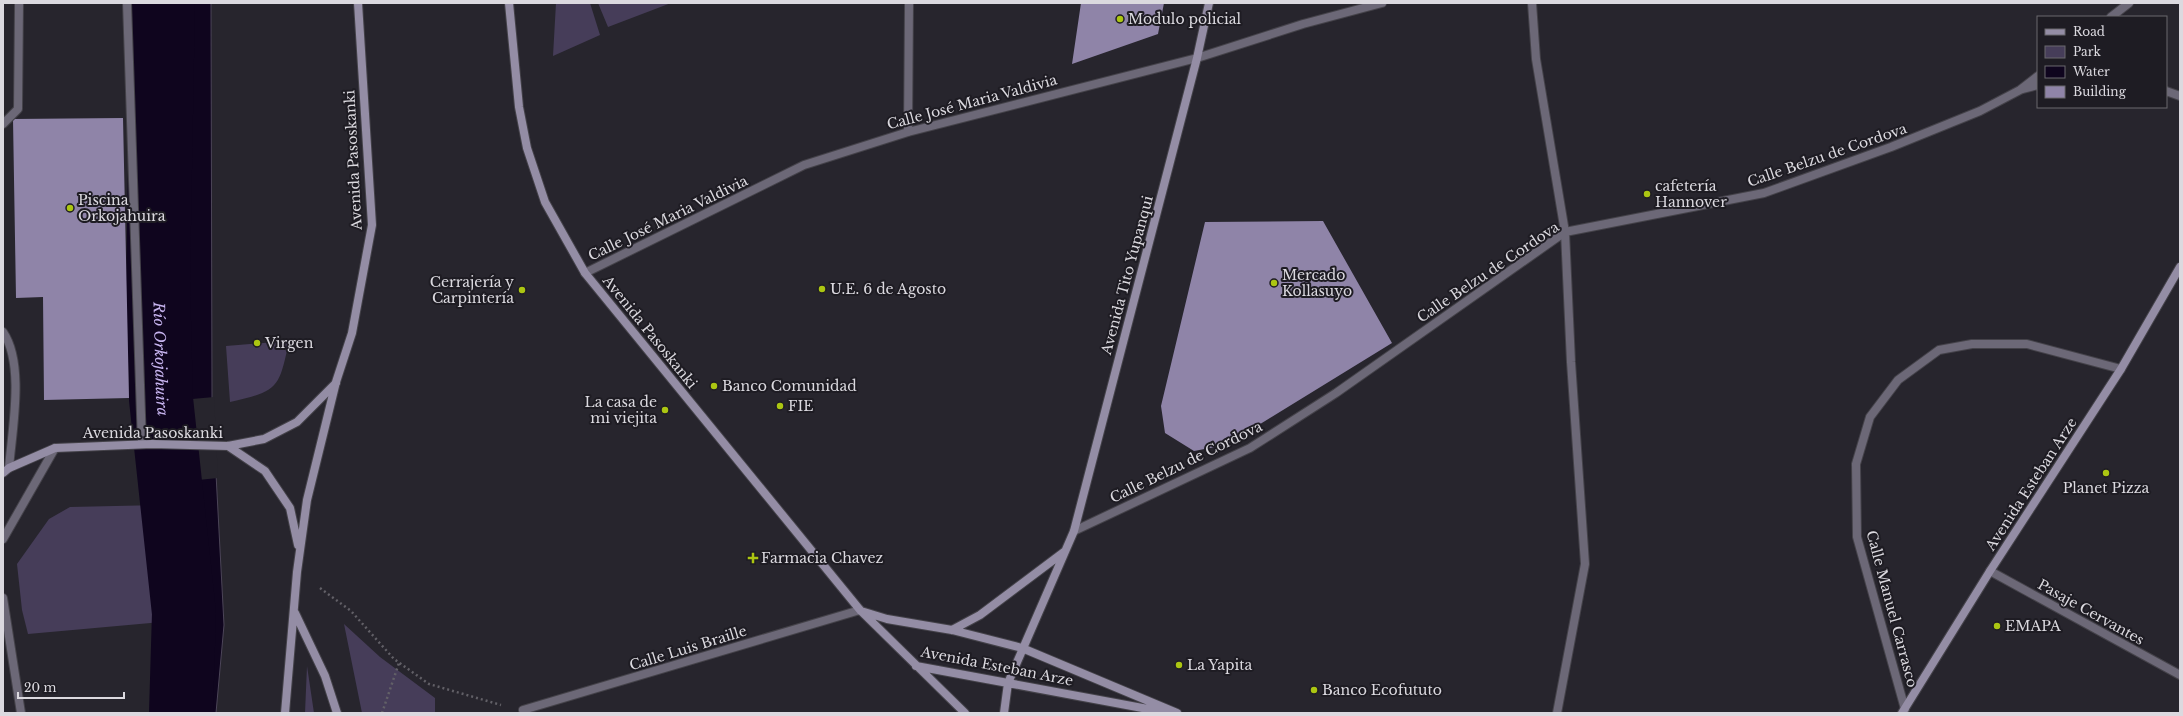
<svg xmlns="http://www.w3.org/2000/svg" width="2183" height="716" viewBox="0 0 2183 716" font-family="'Libre Baskerville',serif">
	<rect width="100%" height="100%" fill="#27252d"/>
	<path fill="#463d59" d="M556 3H590L600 35 553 56Z
		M598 3H671L608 27Z
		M289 341C279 389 278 391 230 402L226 346Z
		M160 505 173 621 28 634 22 610 17 564 49 519 70 507Z
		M344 624 380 657 435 698V713H362Z
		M307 666 314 713H305Z"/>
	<path fill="#0f051e" stroke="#4c4558" d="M163 3H211L212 398 224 625 216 713H181L184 613 161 399 159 214Z"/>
	<path fill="#27252d" d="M214 397 218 478 168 483 159 402Z"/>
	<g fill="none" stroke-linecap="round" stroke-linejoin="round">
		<path stroke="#0f051e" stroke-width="64" id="s1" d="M163 3 158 281 161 399 184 613 181 713"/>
	</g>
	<path fill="#8f84a8" d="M1081 3H1164L1158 34 1072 64Z
		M123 118 129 398 44 400 43 297 16 298 13 119Z
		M1323 221 1392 343 1226 445 1194 451 1165 433 1161 406 1205 222Z"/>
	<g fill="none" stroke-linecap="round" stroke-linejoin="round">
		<defs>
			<path id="lane" d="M127 3 142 444
				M3 124 18 109 19 3
				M3 332C25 364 12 430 9 468
				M3 539 55 448
				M3 598 21 713"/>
			<path id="street" d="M1532 3 1536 59 1565 232 1571 362 1585 564 1557 713
				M2111 17 2129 3
				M2023 89 2038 85
				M2166 91 2180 96
				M908 132 909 3
				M585 273 804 165 908 132 1197 58 1303 24 1382 3
				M1074 531 1250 448 1336 393 1565 232 1764 193 1891 147 1980 111 2020 90 2038 76
				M1990 571 2180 675
				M1905 709 1857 537 1856 464 1870 417 1898 380 1939 350 1972 344H2027L2121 369
				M523 710 860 610"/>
			<path id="secondary" d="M509 3 519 107 527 148 545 202 585 273 860 610 965 713
				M228 446 265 471 290 508 298 545
				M3 473 9 468 55 448 152 444 228 446 264 439 297 422 336 383
				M861 611 887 619 952 630 1022 648 1177 713
				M295 613 325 676 337 713
				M952 630 980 615 1064 552
				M916 666 1164 712
				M285 713 297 572 307 500 336 382 352 333 372 225 358 3
				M1004 713 1008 683 1074 531 1197 58 1209 3
				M1902 713 1990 571 2121 369 2180 267"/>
		</defs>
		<use href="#lane" stroke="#444249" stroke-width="10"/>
		<use href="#street" stroke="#444249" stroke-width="10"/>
		<use href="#secondary" stroke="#444249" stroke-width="10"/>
		<path stroke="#626067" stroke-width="2.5" stroke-dasharray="2 3" stroke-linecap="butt" d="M320 588 351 611 394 659 429 684 501 705
			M382 713 399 663"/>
		<use href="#lane" stroke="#6c6877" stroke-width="8"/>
		<use href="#street" stroke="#6c6877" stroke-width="8"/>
		<use href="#secondary" stroke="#948da5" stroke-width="8"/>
	</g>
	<g fill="#acc612" stroke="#1e1c23" stroke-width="1.5">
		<circle cx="1120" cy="19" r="4"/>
		<circle cx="1647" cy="194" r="4"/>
		<circle cx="70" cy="208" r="4"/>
		<circle cx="1274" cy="283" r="4"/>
		<circle cx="822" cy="289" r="4"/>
		<circle cx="522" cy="290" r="4"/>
		<circle cx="257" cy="343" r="4"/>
		<circle cx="714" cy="386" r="4"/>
		<circle cx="780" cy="406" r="4"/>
		<circle cx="665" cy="410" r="4"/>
		<circle cx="2106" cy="473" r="4"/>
		<path d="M751 552h4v4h4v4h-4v4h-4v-4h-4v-4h4z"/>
		<circle cx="1997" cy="626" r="4"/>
		<circle cx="1179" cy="665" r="4"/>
		<circle cx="1314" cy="690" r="4"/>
	</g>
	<g text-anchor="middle" stroke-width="4" stroke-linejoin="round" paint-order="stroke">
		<g font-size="14" fill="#dbd9df" stroke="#1e1c23" text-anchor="start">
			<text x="1128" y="24">Modulo policial</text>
			<text x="1655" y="191">cafetería<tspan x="1655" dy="16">Hannover</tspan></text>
			<text x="78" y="205">Piscina<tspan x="78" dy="16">Orkojahuira</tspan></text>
			<text x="1282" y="280">Mercado<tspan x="1282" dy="16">Kollasuyo</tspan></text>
			<text x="514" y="287" text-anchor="end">Cerrajería y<tspan x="514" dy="16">Carpintería</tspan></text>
			<text x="830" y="294">U.E. 6 de Agosto</text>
			<text x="265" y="348">Virgen</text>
			<text x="722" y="391">Banco Comunidad</text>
			<text x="657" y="407" text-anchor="end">La casa de<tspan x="657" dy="16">mi viejita</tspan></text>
			<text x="788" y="411">FIE</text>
			<text x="2106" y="493" text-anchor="middle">Planet Pizza</text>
			<text x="761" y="563">Farmacia Chavez</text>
			<text x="2005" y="631">EMAPA</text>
			<text x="1187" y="670">La Yapita</text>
			<text x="1322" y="695">Banco Ecofututo</text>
		</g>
		<g font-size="14" fill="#dbd9df" stroke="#1e1c23">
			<text transform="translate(972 102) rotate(-15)" y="5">Calle José Maria Valdivia</text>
			<text transform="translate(1827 155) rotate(-19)" y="5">Calle Belzu de Cordova</text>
			<text transform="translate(353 160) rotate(-93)" y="5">Avenida Pasoskanki</text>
			<text transform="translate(668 218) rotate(-26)" y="5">Calle José Maria Valdivia</text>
			<text transform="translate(1488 272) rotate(-34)" y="5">Calle Belzu de Cordova</text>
			<text transform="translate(1127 275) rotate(-75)" y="5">Avenida Tito Yupanqui</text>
			<text transform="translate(650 332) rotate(51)" y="5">Avenida Pasoskanki</text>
			<text x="153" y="438">Avenida Pasoskanki</text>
			<text transform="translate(1186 462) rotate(-26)" y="5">Calle Belzu de Cordova</text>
			<text transform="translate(2031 484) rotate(-57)" y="5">Avenida Esteban Arze</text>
			<text transform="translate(1892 609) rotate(75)" y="5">Calle Manuel Carrasco</text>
			<text transform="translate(2091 612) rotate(29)" y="5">Pasaje Cervantes</text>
			<text transform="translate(688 648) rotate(-17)" y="5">Calle Luis Braille</text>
			<text transform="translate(997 666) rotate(11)" y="5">Avenida Esteban Arze</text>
		</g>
		<g font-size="15" font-style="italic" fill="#c6b3ee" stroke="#1e1c23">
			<text dy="5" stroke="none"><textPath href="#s1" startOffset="356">Río Orkojahuira</textPath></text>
		</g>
	</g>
	<rect width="2183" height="716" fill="none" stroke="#dbd9df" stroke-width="8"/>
	<rect x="2037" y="16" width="130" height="92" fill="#1e1c23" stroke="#6a686e"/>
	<rect x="2045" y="29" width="20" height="6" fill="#948da5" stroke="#6a686e"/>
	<text x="2073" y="36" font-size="12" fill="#dbd9df">Road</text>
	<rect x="2045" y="46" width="20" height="12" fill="#463d59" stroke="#6a686e"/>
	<text x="2073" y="56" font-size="12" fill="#dbd9df">Park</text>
	<rect x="2045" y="66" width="20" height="12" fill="#0f051e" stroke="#6a686e"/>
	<text x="2073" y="76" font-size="12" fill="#dbd9df">Water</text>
	<rect x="2045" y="86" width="20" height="12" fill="#8f84a8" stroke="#6a686e"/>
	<text x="2073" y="96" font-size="12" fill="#dbd9df">Building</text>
	<path d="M18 692v6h106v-6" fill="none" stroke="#dbd9df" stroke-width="2"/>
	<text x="24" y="692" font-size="12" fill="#dbd9df" stroke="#1e1c23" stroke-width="3" paint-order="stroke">20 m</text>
</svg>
